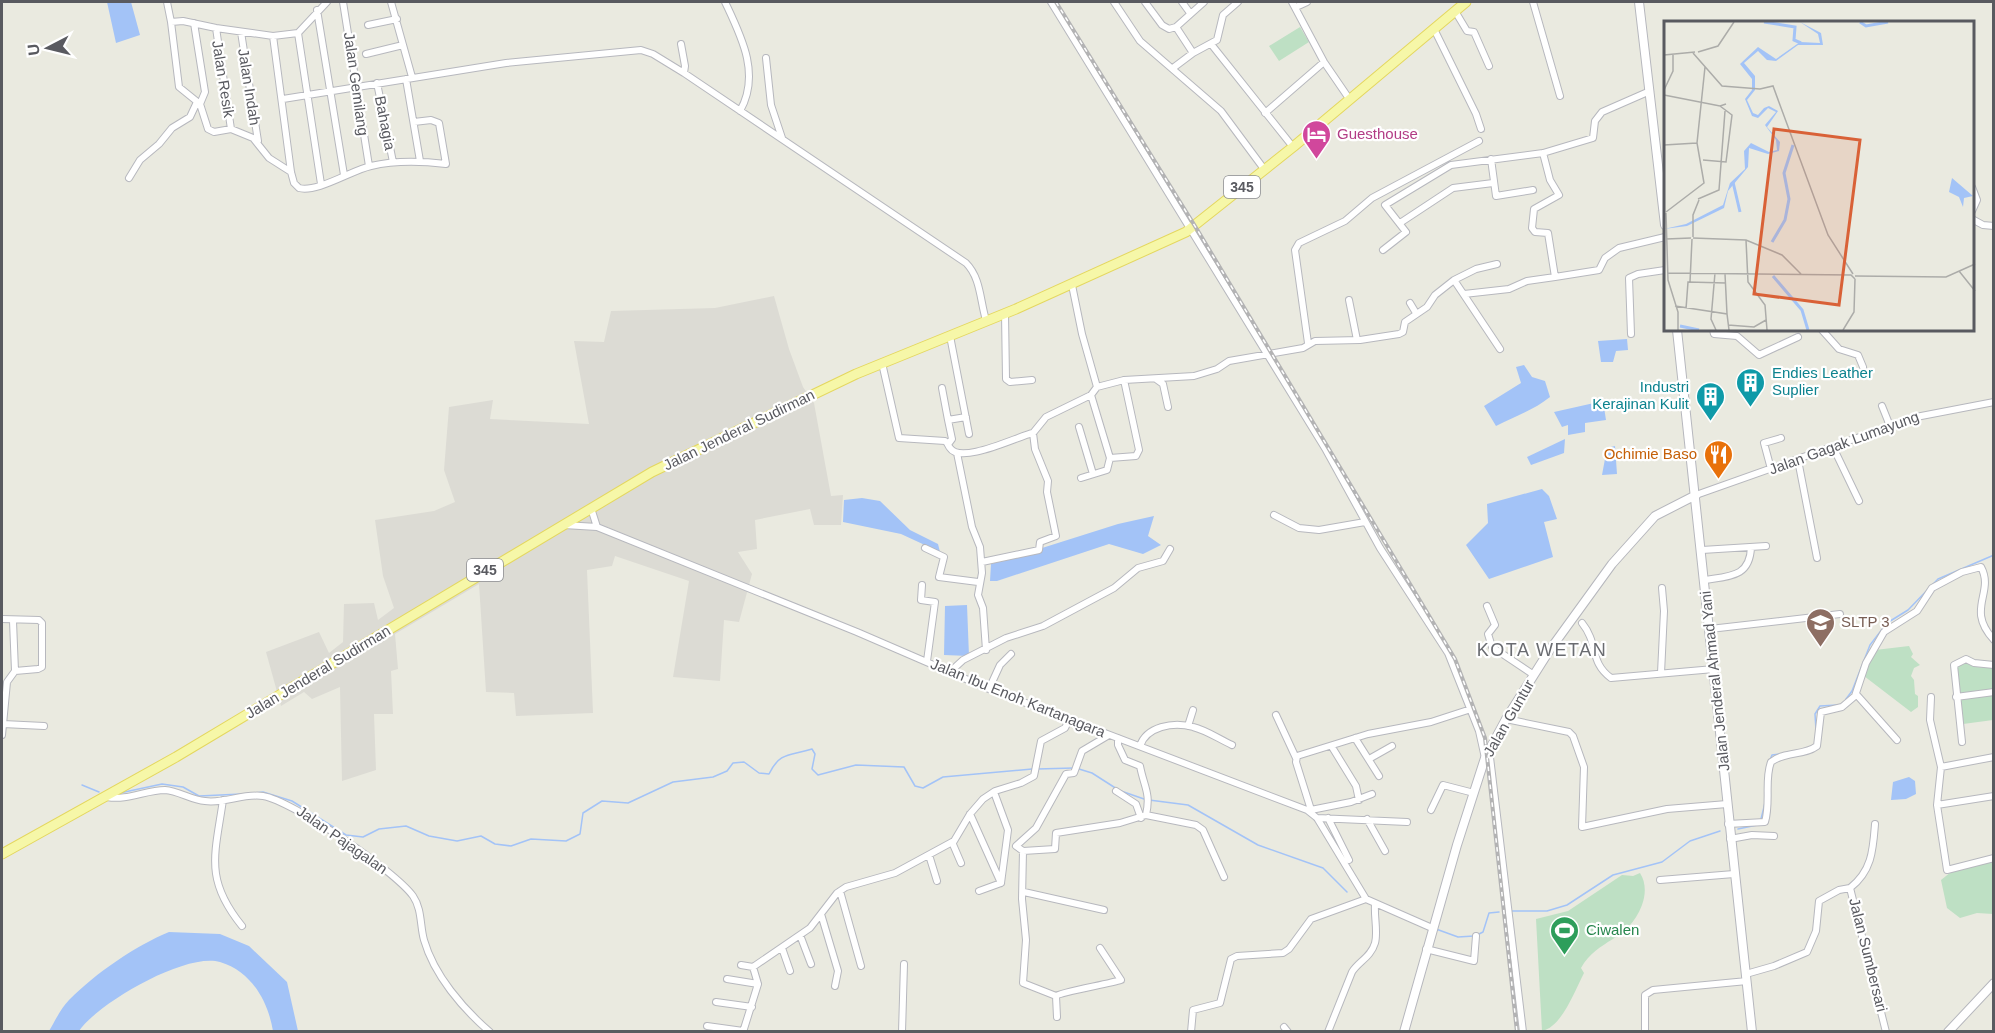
<svg xmlns="http://www.w3.org/2000/svg" width="1995" height="1033" viewBox="0 0 1995 1033" font-family="Helvetica,sans-serif">
	<rect width="100%" height="100%" fill="#eaeae0"/>
	<path fill="#dcdbd4" d="M774 296 789 349 803 387 814 403 831 496 843 495 841 525H814L810 509 755 520 757 549 738 552 752 574 739 622 724 620 720 681 673 677 689 581 615 556 612 566 587 570 593 713 516 716 514 693 486 692 479 584 395 634 398 669 391 671 393 714H374L376 770 342 781 340 687 312 699 304 692 281 706 266 652 319 632 329 653 343 642 344 604 374 603 378 620 394 608 383 576 375 520 434 511 455 502 444 470 449 407 493 400 490 419 589 424 574 341 604 342 611 311 715 308Z"/>
	<path fill="#bee0c4" d="M1300 27 1309 42 1279 61 1269 46Z
		M1909 646 1913 654 1911 657 1920 665 1914 668 1911 676 1914 680 1915 694 1918 696V707L1911 712 1864 676 1875 650Z
		M1967 662 1975 667 1993 668V720L1963 724 1956 670 1960 664Z
		M1993 860V914L1977 913 1960 918 1947 908 1941 880 1951 872Z
		M1640 873C1646 882 1646 894 1642 905 1628 942 1598 938 1581 968L1584 973C1575 990 1562 1027 1542 1031L1536 919 1568 911 1622 875 1633 876Z"/>
	<path fill="#a3c3f7" d="M107 2H131L140 35 116 43Z
		M1627 339 1628 350 1616 351 1613 362H1601L1598 341Z
		M1524 365 1532 377 1545 381 1550 397C1534 410 1515 416 1496 426L1484 406 1521 383 1516 367Z
		M1603 401 1606 420 1585 423V432L1568 435V425L1562 427 1554 412Z
		M1565 439 1564 453 1531 465 1527 457Z
		M1615 446 1617 474 1602 475 1607 448Z
		M1542 489 1549 496 1557 519 1544 522 1553 557 1489 579 1466 545 1488 523 1487 504Z
		M862 498 880 501 910 530 938 544 940 552 901 534 843 522 844 500Z
		M1154 516 1148 536 1161 545 1143 554 1109 544 997 581H990L991 564 1118 524Z
		M967 605 969 656 944 655 945 606Z
		M1909 777 1915 781 1916 794 1906 799 1891 800 1893 782Z
		M169 932 220 934 249 946 287 982 298 1031H273C268 1001 251 971 220 962 186 952 98 1003 79 1031H49C55 1021 61 1008 69 1000 96 973 135 946 169 932Z"/>
	<g fill="none" stroke-linecap="round" stroke-linejoin="round">
		<path stroke="#a3c3f7" stroke-width="1.5" d="M1846 699 1852 691 1870 645 1887 623 1908 610 1938 579 1994 555
			M1816 730 1815 714 1820 706 1838 705
			M1770 760 1772 755 1780 754
			M1037 769 1074 768
			M1079 769 1092 773 1117 789
			M82 785 99 792
			M1121 791 1144 799
			M120 793 162 784 183 787 199 796 242 794
			M255 793 263 792 292 801 346 835 363 837 379 829 406 826 429 836 457 841 481 836 495 844 511 846 531 839 566 841 580 834 583 813 602 801 628 803 673 782 713 777 727 771 733 763 744 762 759 773 769 774C780 751 791 756 812 749L815 754 812 769 818 775 856 765 904 767 915 786 923 788 943 777 1032 769
			M1149 800 1188 805 1258 845 1323 868 1347 892
			M1761 819 1765 803
			M1738 829 1757 825
			M1512 911H1547L1567 905 1613 875 1662 862 1690 841 1720 831
			M1436 929 1458 937 1474 936
			M1479 934 1483 932 1489 913 1499 912"/>
		<defs>
			<path id="street" d="M167 2 171 22
				M343 2 369 166
				M391 2 412 77
				M725 2C741 36 761 74 740 111
				M1051 2 1326 450 1380 548 1448 653 1479 731 1485 758
				M1114 2 1140 41 1221 111 1264 169
				M1145 2 1162 25 1169 29 1176 27 1204 2
				M1182 2 1190 13
				M1292 2 1324 62 1350 100
				M1533 2 1560 96
				M1296 7 1307 2
				M317 10 344 175
				M1455 11 1467 31 1474 32 1489 66
				M194 23 205 92 200 104
				M368 25 397 19
				M1176 27 1193 53
				M216 28 231 129
				M1434 29 1476 114 1481 129
				M241 32 258 141
				M298 33 321 184
				M273 36 298 33 327 2
				M681 44 685 66 684 73
				M1211 44 1293 147
				M366 54 403 45
				M766 58 771 105 782 138
				M1173 68 1193 53 1217 40 1223 15 1238 2
				M406 79 420 161
				M377 83 393 162
				M283 99 506 63 641 50 653 54 684 73 966 263C981 278 980 301 986 320
				M1265 113 1324 62
				M1543 153 1550 180 1559 195 1534 209 1532 228 1535 232 1548 233 1555 277 1599 270 1605 258 1619 248 1665 237
				M1491 159 1496 196 1533 190
				M291 172 269 158 253 138 231 129 214 132 208 129 200 104 179 87 171 22 183 21 216 28 273 36 291 172 294 183 299 188C317 193 352 170 371 166 396 160 421 161 446 164L439 123 431 120 414 122
				M129 178 140 160 159 144 172 128 190 117 197 102
				M1972 187 1977 200 1972 211
				M1972 219 1983 225 1994 226
				M1400 223 1453 188 1493 183
				M1383 250 1406 232 1385 205 1451 165 1543 153 1593 138 1595 121 1602 112 1650 91
				M1454 280 1500 349
				M1072 285 1082 334 1097 387 1124 380 1194 376 1217 369 1229 361 1303 348 1315 341 1360 340 1399 334 1403 332 1405 322 1427 307 1435 295 1454 280 1476 269 1497 264
				M1464 294 1509 289 1527 281 1555 277
				M1349 300 1357 340
				M1410 303 1416 313
				M1005 313 1006 379 1010 382 1032 380
				M1713 330 1714 334 1737 336 1759 355 1798 337
				M1822 330 1839 349 1858 355 1863 367
				M1631 334 1629 278 1638 274 1665 270
				M950 336 969 434
				M1308 343 1295 250 1299 243 1345 221 1372 198 1479 141
				M882 363 899 438 945 441C948 443 948 446 950 448 961 465 1018 436 1033 433L1046 417 1091 395 1097 387
				M1156 379 1163 384 1168 407
				M942 388 948 420 966 417
				M1091 395 1110 458 1136 456 1139 450 1124 380
				M1882 406 1890 426
				M948 420 952 439 949 443
				M1079 427 1093 474
				M1833 447 1859 501
				M957 453 972 527 980 547 982 573 978 595 983 608 986 650
				M1798 460 1817 558
				M1771 469 1764 443 1781 438
				M1081 478 1107 470 1110 458
				M1696 495 1916 417 1994 402
				M591 508 597 527
				M1274 515 1299 528 1319 530 1365 522
				M564 525 597 527 857 632 989 689 1307 810 1317 818 1366 899 1432 928
				M925 548 944 557 939 577 978 582
				M1702 550 1766 546
				M982 562 1039 550 1040 542 1056 536 1047 492 1048 481 1035 449 1033 433
				M1705 580C1730 576 1750 577 1751 547
				M922 585 921 600 935 602 927 661
				M1487 606 1495 625 1488 634 1492 647 1534 675
				M2 619 39 620 42 623V667L38 669 15 671
				M1582 623C1599 644 1589 662 1611 678L1714 669
				M1710 629 1840 614
				M951 671 963 660 1006 638 1043 626 1114 588 1138 568 1163 561 1170 549
				M1661 673 1664 611 1662 588
				M989 689 1000 665 1011 654
				M1856 694 1897 740
				M1931 697 1930 720 1941 767 1937 805
				M1956 697 1994 692
				M1276 715 1296 758
				M1506 719 1569 732 1573 736 1584 767 1582 827 1667 809 1727 804
				M3 724 44 726
				M1188 726 1193 710
				M2 735 7 682 15 671 13 621
				M1355 738 1379 776
				M1962 742 1954 665 1966 659 1974 663 1994 665
				M1140 746C1146 727 1173 721 1193 727 1206 730 1219 739 1232 745
				M1332 747 1356 786 1359 800
				M1489 749 1523 1032
				M1369 759 1392 746
				M1941 767 1994 757
				M1116 791 1136 804 1141 818
				M1994 796 1937 805 1947 870 1994 858
				M107 797C127 801 146 790 165 790 179 791 191 800 205 801 224 804 243 793 263 796 293 801 395 871 413 896 422 909 420 926 424 940 434 975 463 1009 490 1032
				M223 800C215 855 204 879 242 926
				M1311 810 1351 802 1372 794
				M1431 810 1443 785 1474 793
				M1312 813 1296 762 1297 756 1368 734 1431 722 1471 709
				M970 814 1001 883 1008 830 994 792
				M1146 815 1196 825 1203 830 1224 877
				M1317 818 1407 822
				M1328 818 1349 860
				M1367 819 1385 851
				M1728 824 1765 822C1771 802 1764 780 1771 762 1785 751 1804 756 1817 746L1821 712 1842 707 1855 696 1866 663 1884 632 1917 611 1932 588 1962 572 1981 567C1995 593 1965 609 1994 640
				M1730 839 1752 835 1774 836
				M952 842 961 863
				M1023 851 1055 849 1056 833 1120 823 1146 815C1151 793 1144 787 1140 766L1125 760 1118 745V738
				M929 855 937 881
				M1660 880 1734 874
				M1850 888C1872 871 1873 850 1875 824
				M840 891 861 966
				M979 891 1001 883
				M1024 892 1104 910
				M821 914 838 971 835 986
				M800 935 811 964
				M782 948 790 971
				M1426 949 1474 961 1476 936
				M741 965 753 967
				M1746 974 1774 966 1807 952 1816 931 1819 901 1839 890 1850 888 1886 1032
				M727 979 758 984
				M1056 996C1060 992 1109 984 1121 980L1100 948
				M716 1002 752 1007
				M1057 1017 1056 996 1023 983 1026 940 1022 899 1023 851 1016 846 1036 828 1066 774 1074 773 1082 751 1109 735
				M707 1026 743 1031
				M1284 1027 1288 1032
				M743 1032 758 984 753 967 810 928 837 893 846 887 895 873 954 841 970 814 983 799 995 791 1021 783 1034 776 1041 741 1065 728 1069 720
				M902 1032 904 964
				M1191 1032 1193 1010 1220 1003 1231 959 1237 956 1283 953 1289 949 1311 919 1366 899
				M1328 1032 1352 972C1358 962 1371 957 1375 943 1378 932 1374 916 1375 905
				M1645 1032V995L1653 990 1747 981"/>
			<path id="secondary" d="M1639 2 1665 225
				M1677 330 1752 1032
				M1404 1032 1457 845 1485 758 1506 719 1549 651 1612 564 1655 516 1696 495
				M1948 1032 1994 983"/>
			<path id="primary" d="M2 854 176 757 652 472 856 374 1016 309 1186 232 1293 147 1466 2"/>
		</defs>
		<use href="#street" stroke="#b7b8be" stroke-width="8"/>
		<use href="#secondary" stroke="#b6b7bd" stroke-width="10"/>
		<use href="#primary" stroke="#e4d75f" stroke-width="11"/>
		<use href="#street" stroke="#fff" stroke-width="6"/>
		<use href="#secondary" stroke="#fff" stroke-width="8"/>
		<use href="#primary" stroke="#f6f7a8" stroke-width="9"/>
		<defs>
			<path id="rail" d="M1056 2 1198 231 1455 659 1485 738 1517 1032"/>
		</defs>
		<use href="#rail" stroke="#b3b3b4" stroke-width="4"/>
		<use href="#rail" stroke="#fff" stroke-width="1.5" stroke-dasharray="4.5" stroke-linecap="butt"/>
	</g>
	<defs>
		<symbol id="hotel-pin" viewBox="-11 -11 22 30"><path d="M0 17L-7.5 6A9.5 9.5 0 1 1 7.5 6Z" fill="#d1479c" stroke="#fff"/><path d="M-6-4.5h1.5V1H6V5H4.5V3h-9V5H-6ZM-4 0a1.8 1.8 0 1 1 3.6 0ZM.5 0V-2.5h3Q6-2.5 6 0Z" fill="#fff"/></symbol>
		<symbol id="building-pin" viewBox="-11 -11 22 30"><path d="M0 17L-7.5 6A9.5 9.5 0 1 1 7.5 6Z" fill="#0f9aa8" stroke="#fff"/><path d="M-4-6H4V6H1V3H-1V6H-4ZM-2.5-4.3h1.7v1.8h-1.7ZM.8-4.3h1.7v1.8H.8ZM-2.5-1h1.7V.8h-1.7ZM.8-1h1.7V.8H.8Z" fill="#fff"/></symbol>
		<symbol id="restaurant-pin" viewBox="-11 -11 22 30"><path d="M0 17L-7.5 6A9.5 9.5 0 1 1 7.5 6Z" fill="#e8710a" stroke="#fff"/><path d="M-5-6h1v4h1v-4h1v4h1v-4h1v5L-1.5 .5V6h-2V.5L-5-1ZM5-6V6H3V1.5H1.5Q1.5-4 5-6Z" fill="#fff"/></symbol>
		<symbol id="school-pin" viewBox="-11 -11 22 30"><path d="M0 17L-7.5 6A9.5 9.5 0 1 1 7.5 6Z" fill="#8d6e63" stroke="#fff"/><path d="M0-5L7-2L0 1L-7-2ZM-4 1L0 2.5L4 1V4Q0 6-4 4Z" fill="#fff"/></symbol>
		<symbol id="stadium-pin" viewBox="-11 -11 22 30"><path d="M0 17L-7.5 6A9.5 9.5 0 1 1 7.5 6Z" fill="#2e9e5b" stroke="#fff"/><path d="M0-5a6.5 5 0 1 0 0 10a6.5 5 0 1 0 0-10ZM-3.5-1.8h7v3.6h-7Z" fill="#fff"/></symbol>
	</defs>
	<g fill-rule="evenodd">
		<use href="#hotel-pin" x="1300" y="118" width="33" height="45"/>
		<use href="#building-pin" x="1734" y="366" width="33" height="45"/>
		<use href="#building-pin" x="1694" y="380" width="33" height="45"/>
		<use href="#restaurant-pin" x="1702" y="438" width="33" height="45"/>
		<use href="#school-pin" x="1804" y="606" width="33" height="45"/>
		<use href="#stadium-pin" x="1548" y="914" width="33" height="45"/>
	</g>
	<g text-anchor="middle" stroke-width="4.5" stroke-linejoin="round" paint-order="stroke">
		<g fill="#fff" stroke="#8b8c90" stroke-width="1.5">
			<rect x="1224" y="176" width="36" height="22" rx="4.5"/>
			<rect x="467" y="559" width="36" height="22" rx="4.5"/>
		</g>
		<g font-size="14" font-weight="bold" fill="#595a60">
			<text x="1242" y="192">345</text>
			<text x="485" y="575">345</text>
		</g>
		<g font-size="15" fill="#595a60" stroke="#fff">
			<text transform="translate(223 79) rotate(81)" y="5">Jalan Resik</text>
			<text transform="translate(356 84) rotate(82)" y="5">Jalan Gemilang</text>
			<text transform="translate(249 87) rotate(81)" y="5">Jalan Indah</text>
			<text transform="translate(385 123) rotate(79)" y="5">Bahagia</text>
			<text transform="translate(739 430) rotate(-26)" y="5">Jalan Jenderal Sudirman</text>
			<text transform="translate(1844 443) rotate(-20)" y="5">Jalan Gagak Lumayung</text>
			<text transform="translate(318 672) rotate(-31)" y="5">Jalan Jenderal Sudirman</text>
			<text transform="translate(1715 681) rotate(-96)" y="5">Jalan Jenderal Ahmad Yani</text>
			<text transform="translate(1018 698) rotate(22)" y="5">Jalan Ibu Enoh Kartanagara</text>
			<text transform="translate(1509 718) rotate(-60)" y="5">Jalan Guntur</text>
			<text transform="translate(342 840) rotate(35)" y="5">Jalan Pajagalan</text>
			<text transform="translate(1868 955) rotate(76)" y="5">Jalan Sumbersari</text>
		</g>
		<g font-size="15" fill="#b23c85" stroke="#fff" text-anchor="start">
			<text x="1337" y="139">Guesthouse</text>
		</g>
		<g font-size="15" fill="#0d838f" stroke="#fff" text-anchor="start">
			<text x="1772" y="378">Endies Leather<tspan x="1772" dy="17">Suplier</tspan></text>
			<text x="1689" y="392" text-anchor="end">Industri<tspan x="1689" dy="17">Kerajinan Kulit</tspan></text>
		</g>
		<g font-size="15" fill="#c56008" stroke="#fff" text-anchor="end">
			<text x="1697" y="459">Ochimie Baso</text>
		</g>
		<g font-size="15" fill="#785e54" stroke="#fff" text-anchor="start">
			<text x="1841" y="627">SLTP 3</text>
		</g>
		<g font-size="15" fill="#27864d" stroke="#fff" text-anchor="start">
			<text x="1586" y="935">Ciwalen</text>
		</g>
		<g font-size="18" letter-spacing="1.5" fill="#6a6c71" stroke="#fff">
			<text x="1542" y="656">KOTA WETAN</text>
		</g>
	</g>
	<g transform="translate(1664 21)">
		<rect width="310" height="310" fill="#eaeae0"/>
		<path d="M136 1 157 12 159 24H134L112 40 103 39 94 30 80 42 91 55V69L83 79 89 92 94 94 100 87 105 85 114 90 103 106 116 121 115 130 104 133 85 127 84 146 64 170 60 187 23 205 0 208 22 203 59 184 66 162 81 148 80 130 87 122 105 131 113 129 112 119 101 104 112 91 104 87 94 97 88 95 81 78 88 69V58L76 43 94 26 112 38 136 21 156 22 154 13ZM288 157 309 175 300 177 299 186 295 176 285 171Z" fill="#a3c3f7"/>
		<path fill="none" stroke="#a3c3f7" stroke-width="3" d="M100 1 131 6 130 19 137 22M196 1 202 5 224 1M69 161 76 191M108 221 121 199 125 178 120 152 129 124M109 255 138 289 144 309M16 305 35 309"/>
		<path fill="none" stroke="#acaca9" stroke-width="1.5" d="M34 31 54 25 70 1M29 32 58 65 96 68 109 65 164 214 189 253M0 34 31 31M0 69 9 50V34M0 74 56 85 62 83M0 124 33 122M39 139 62 141 68 94 56 85M34 178 55 169 61 90M2 191 40 162 33 122 41 46M2 192 4 259 14 291V309M29 216V194L35 179M29 217 82 219 118 234 137 253M2 218 27 217M82 219 84 261 101 284 103 309M295 250 311 270M4 252 187 254 191 258M51 252 47 298 52 309M61 253 63 293M191 255 282 256 311 243M26 261 28 218M11 285 63 293 65 309M22 288 24 261 62 262M64 304 90 306 102 299M179 309 190 291 191 258"/>
		<path fill="#d96137" fill-opacity="0.15" stroke="#d96137" stroke-width="3" d="M110 108 196 119 175 284 90 273Z"/>
		<rect width="310" height="310" fill="none" stroke="#595a60" stroke-width="3"/>
	</g>
	<rect width="1995" height="1033" fill="none" stroke="#595a60" stroke-width="6"/>
	<g transform="translate(48 48) rotate(263)" stroke="#ffffff" stroke-width="4.5" paint-order="stroke">
	<path d="M0-4.5L10 22L0 15L-10 22Z" fill="#595a60"/>
	<text y="-9" font-size="16" font-weight="bold" text-anchor="middle" fill="#595a60">U</text>
	</g>
</svg>
